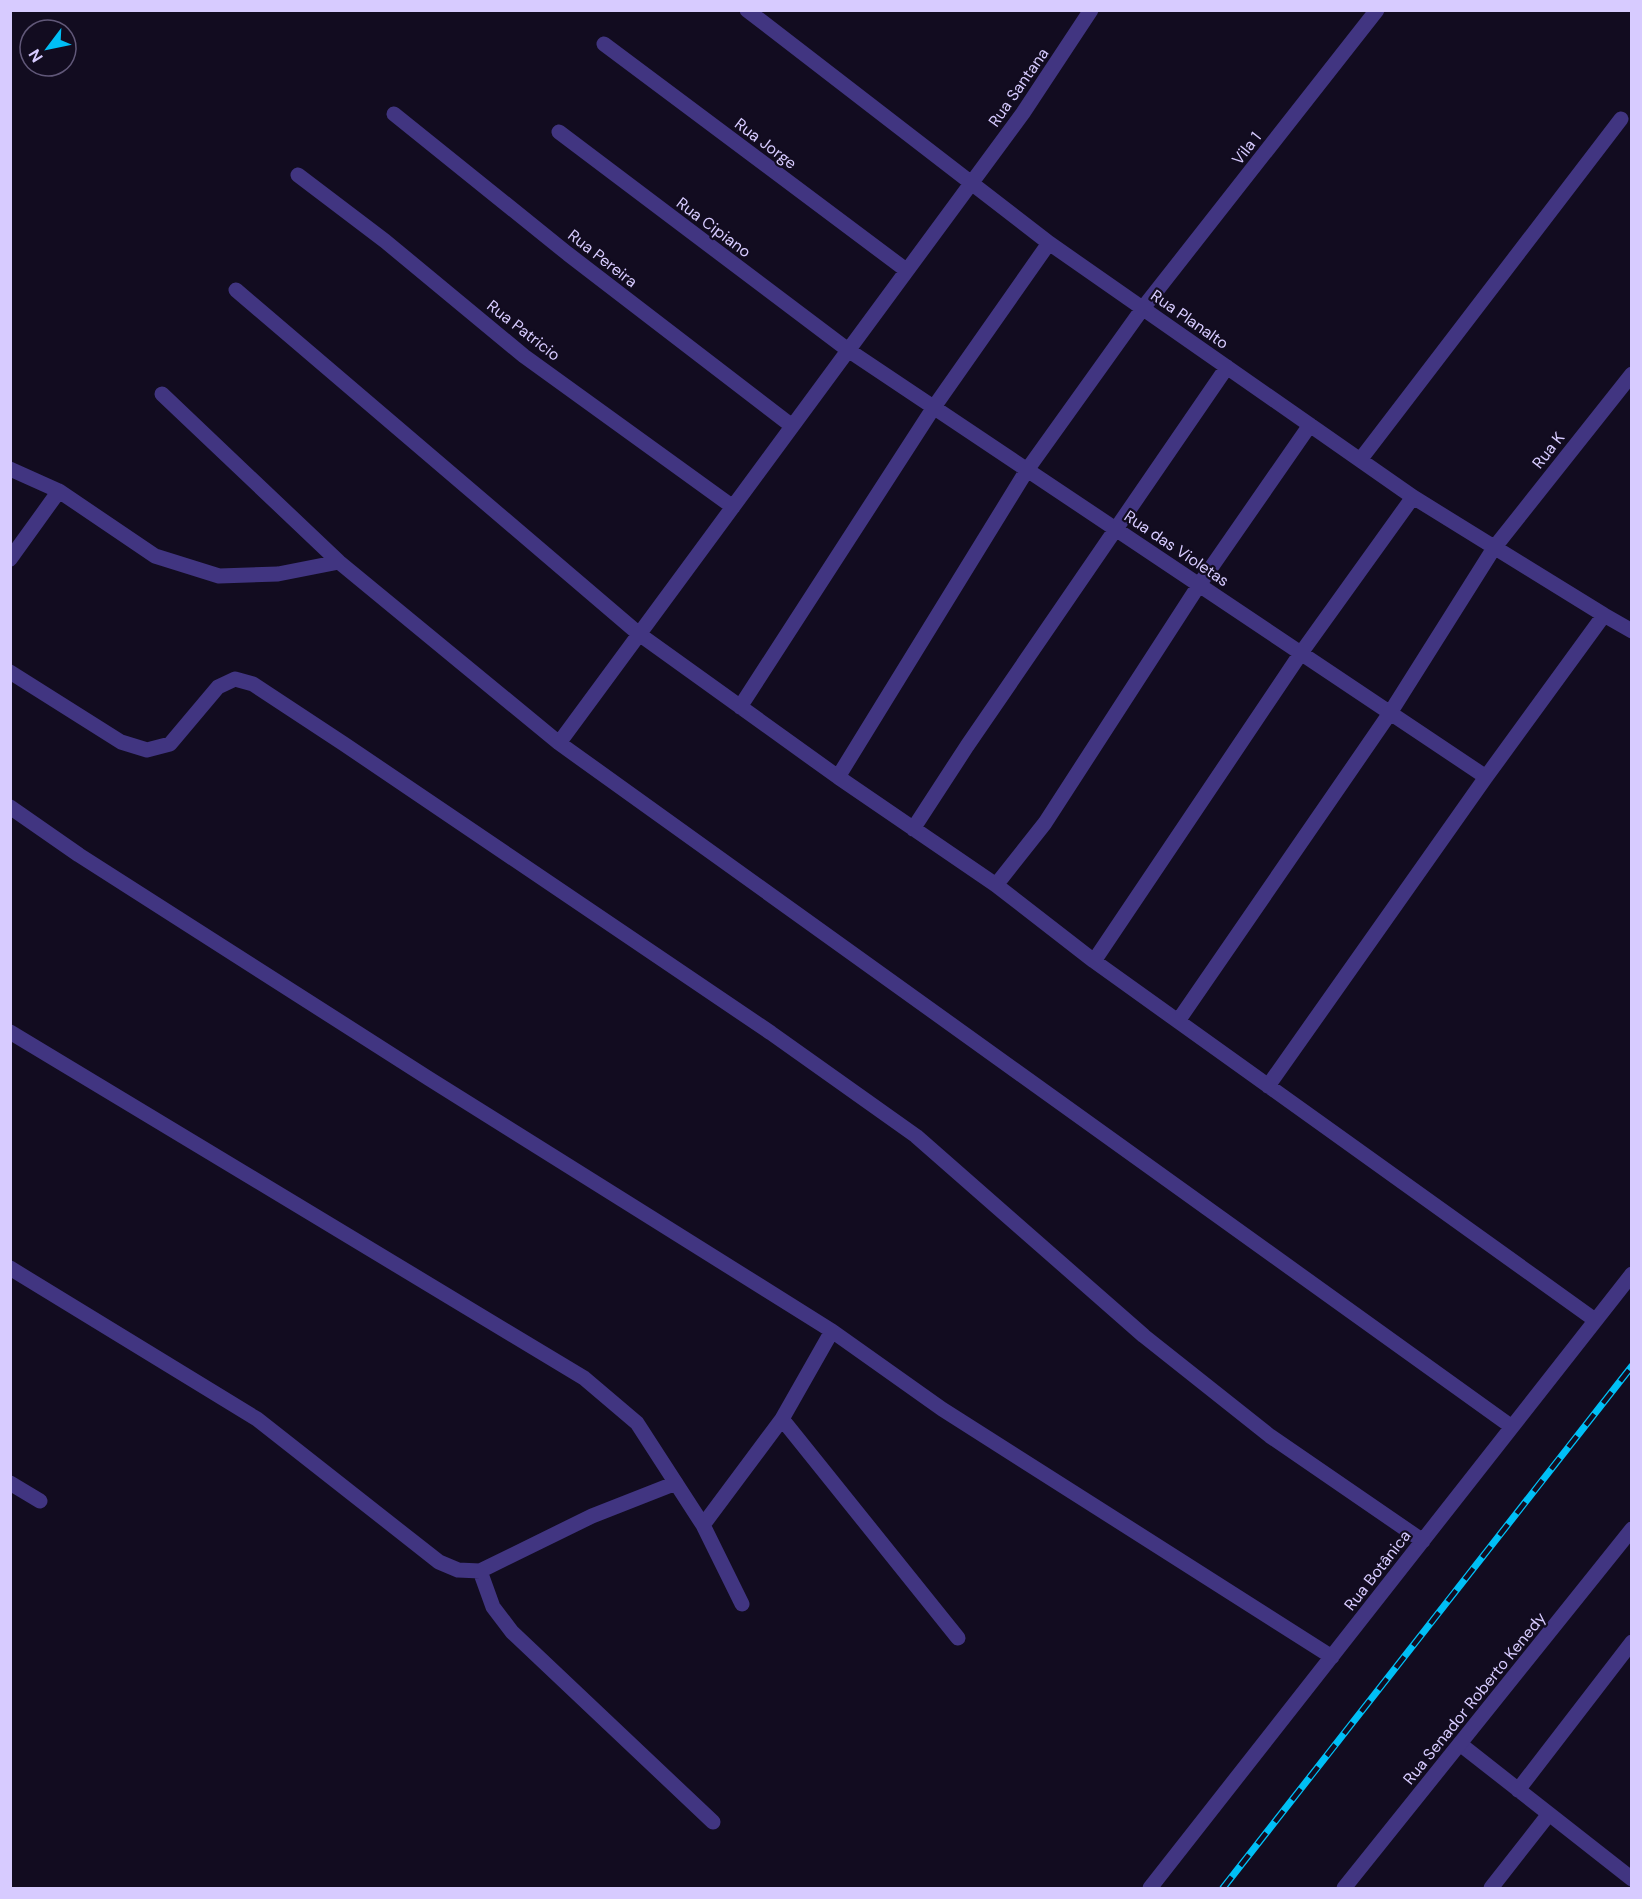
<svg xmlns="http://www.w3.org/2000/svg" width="1642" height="1899" viewBox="0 0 1642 1899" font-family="'DM Sans',sans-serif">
	<rect width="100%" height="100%" fill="#120c20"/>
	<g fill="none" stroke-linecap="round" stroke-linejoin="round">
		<path stroke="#413581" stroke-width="15" d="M1460 1744 1632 1879
			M1518 1790 1632 1642
			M1491 1888 1549 1814"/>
		<path stroke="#413581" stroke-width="15" d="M747 10 1049 243 1413 497 1604 615 1632 631
			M604 44 906 270
			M394 114 568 254 792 426
			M559 132 848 350 1486 777
			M298 175 385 241 524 356 733 507
			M236 290 639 634 838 777 996 885 1094 961 1595 1320
			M162 394 339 562 559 743 1512 1427
			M1360 460 1621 119
			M10 469 59 491 155 556 219 576 278 574 339 562
			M10 559 59 491
			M10 672 121 742 147 750 170 744 218 687 235 679 253 684 344 744 771 1033 916 1136 1144 1336 1270 1436 1423 1541
			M740 707 934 407 1049 243
			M559 743 1023 113 1091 10
			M838 777 1027 470 1143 308 1377 10
			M10 807 79 855 428 1078 832 1331 942 1409 1332 1657
			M913 829 967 746 1227 367
			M996 885 1045 823 1199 585 1310 425
			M1094 961 1301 653 1413 497
			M1178 1021 1390 713 1494 548 1632 374
			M10 1032 584 1378 637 1423 703 1525 742 1604
			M1268 1086 1486 777 1604 615
			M10 1268 257 1419 439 1562 458 1570 480 1571 592 1516 676 1483
			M782 1419 958 1638
			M10 1483 40 1501
			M703 1525 782 1419 832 1331
			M480 1571 493 1607 512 1632 713 1822
			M1150 1888 1632 1274
			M1344 1888 1632 1529"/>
		<defs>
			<path id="rail" d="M1223 1888 1632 1366"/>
		</defs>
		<use href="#rail" stroke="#00bff6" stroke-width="7"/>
		<use href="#rail" stroke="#120c20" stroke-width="4.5" stroke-dasharray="14" stroke-linecap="butt"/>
	</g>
	<g text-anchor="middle" stroke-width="4.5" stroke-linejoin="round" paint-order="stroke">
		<g font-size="16" fill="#d7cbff" stroke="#120c20">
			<text transform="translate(1018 87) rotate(-55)" y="6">Rua Santana</text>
			<text transform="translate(766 143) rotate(37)" y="6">Rua Jorge</text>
			<text transform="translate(1246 148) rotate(-52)" y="6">Vila 1</text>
			<text transform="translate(714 227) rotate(37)" y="6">Rua Cipiano</text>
			<text transform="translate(603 258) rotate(38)" y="6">Rua Pereira</text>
			<text transform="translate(1190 319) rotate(35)" y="6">Rua Planalto</text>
			<text transform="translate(524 330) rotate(38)" y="6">Rua Patricio</text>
			<text transform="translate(1548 450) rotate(-52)" y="6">Rua K</text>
			<text transform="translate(1177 548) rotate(34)" y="6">Rua das Violetas</text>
			<text transform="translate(1377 1570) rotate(-52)" y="6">Rua Botânica</text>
			<text transform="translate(1474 1698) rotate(-51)" y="6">Rua Senador Roberto Kenedy</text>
		</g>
	</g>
	<rect width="1642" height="1899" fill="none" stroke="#d7cbff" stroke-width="24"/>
	<g transform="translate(48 48) rotate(238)"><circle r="28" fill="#120c20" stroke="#615879" stroke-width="1.5"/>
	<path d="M0-4.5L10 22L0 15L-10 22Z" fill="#00bff6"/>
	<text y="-9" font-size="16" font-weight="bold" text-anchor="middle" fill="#d7cbff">N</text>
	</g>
</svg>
